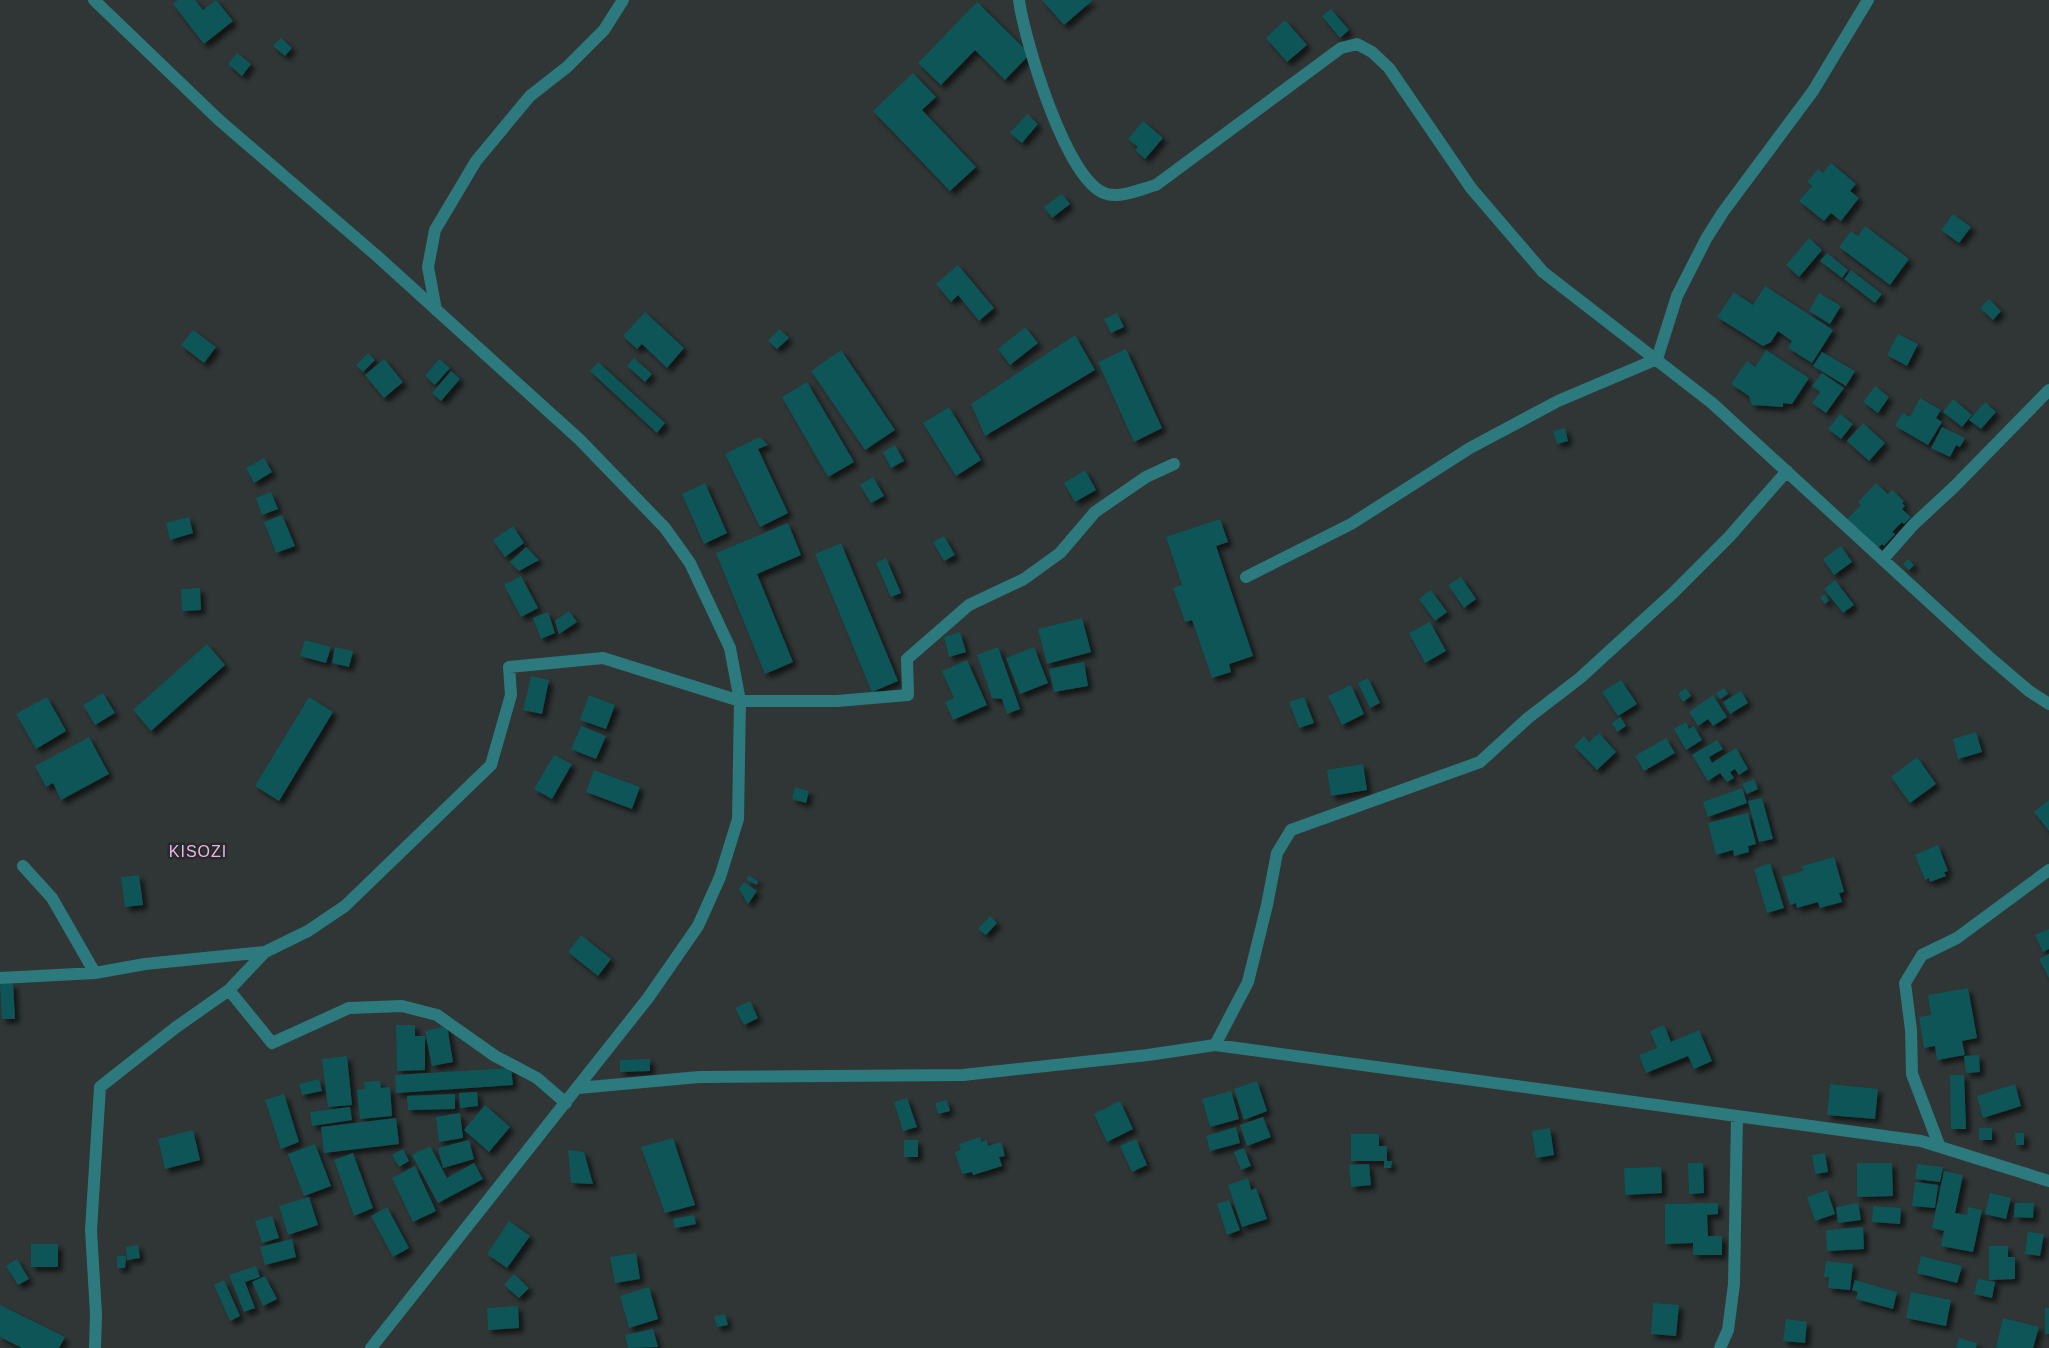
<svg xmlns="http://www.w3.org/2000/svg" width="2049" height="1348" viewBox="0 0 2049 1348" font-family="Arial,sans-serif">
	<defs>
		<filter id="shadow"><feDropShadow dx="4.5" dy="4.5" stdDeviation="2.5" flood-color="#0009"/></filter>
	</defs>
	<rect width="100%" height="100%" fill="#303535"/>
	<path fill="#0f5457" filter="url(#shadow)" d="M178 0H195L203 10 216 0 233 21 204 44 173 4Z
		M1042 0H1093L1064 25Z
		M977 2 1030 54 1005 80 975 50 941 85 918 63Z
		M1331 9 1349 30 1340 38 1322 16Z
		M1285 20 1307 45 1287 62 1266 38Z
		M281 38 292 48 285 56 273 46Z
		M237 53 251 64 242 76 228 64Z
		M913 73 936 97 922 110 976 167 950 191 873 111Z
		M1027 114 1038 124 1022 143 1010 133Z
		M1143 121 1163 138 1145 159 1135 150 1138 147 1128 139Z
		M1831 163 1856 184 1850 191 1859 198 1841 221 1831 213 1824 221 1799 201 1812 186 1807 182 1818 169 1823 173Z
		M1062 194 1070 204 1052 218 1044 207Z
		M1953 214 1971 227 1959 243 1941 230Z
		M1865 226 1909 259 1890 285 1839 247 1851 231 1858 236Z
		M1809 238 1822 250 1799 277 1786 265Z
		M1827 253 1848 270 1842 278 1820 261Z
		M958 265 994 308 979 321 958 295 951 302 936 284Z
		M1851 270 1882 294 1875 303 1844 279Z
		M1765 286 1833 330 1812 363 1788 348 1792 341 1778 331 1771 342 1763 346 1717 317 1734 292 1753 305Z
		M1819 293 1841 306 1830 324 1809 311Z
		M1989 299 2001 311 1993 320 1980 308Z
		M645 312 684 348 667 368 642 344 637 349 623 336Z
		M1117 313 1124 327 1111 333 1104 319Z
		M1025 327 1038 343 1010 365 998 349Z
		M779 329 789 338 777 349 768 341Z
		M193 330 216 347 204 363 181 345Z
		M1898 334 1918 344 1907 366 1887 355Z
		M1075 335 1095 370 985 436 971 404Z
		M1126 349 1162 428 1134 442 1098 362Z
		M841 350 895 430 865 450 811 371Z
		M1766 350 1809 378 1792 404 1783 403V407L1752 405 1749 396 1731 384 1747 361 1755 367Z
		M1822 352 1855 371 1846 386 1813 366Z
		M368 353 375 360 363 372 356 365Z
		M634 358 652 374 645 382 627 366Z
		M384 359 403 382 384 398 365 375Z
		M439 359 450 368 435 385 425 376Z
		M598 362 665 423 657 433 590 371Z
		M451 371 460 379 441 401 432 393Z
		M1822 373 1844 388 1826 413 1812 403 1820 392 1812 386Z
		M807 382 854 462 828 477 782 397Z
		M1875 386 1889 397 1878 413 1863 402Z
		M1920 398 1941 410 1936 418 1942 422 1928 445 1895 426 1902 413 1910 417Z
		M1953 399 1972 415 1962 427 1943 412Z
		M1985 402 1996 412 1981 429 1969 420Z
		M949 407 981 460 956 476 923 423Z
		M1840 414 1853 424 1841 439 1828 429Z
		M1863 423 1885 443 1869 461 1847 441Z
		M1942 427 1965 438 1960 447 1956 445 1950 457 1931 448Z
		M1565 428 1568 441 1557 444 1553 431Z
		M760 437 768 445 758 449 788 513 760 527 725 454Z
		M895 445 904 461 891 468 883 452Z
		M264 458 272 472 254 483 246 468Z
		M1085 470 1096 490 1075 502 1064 483Z
		M873 477 884 496 871 503 860 485Z
		M705 483 727 533 704 544 682 494Z
		M1876 483 1888 494 1892 490 1904 501 1902 503 1905 506 1902 509 1911 517 1904 524 1902 522 1892 532 1895 534 1884 546 1882 544 1878 548 1847 519 1861 505 1858 502Z
		M271 492 278 509 262 515 256 498Z
		M282 515 295 546 276 553 264 522Z
		M189 517 193 533 170 540 166 523Z
		M1220 519 1228 542 1216 546 1253 656 1229 664 1231 672 1212 678 1192 620 1185 622 1173 588 1182 585 1166 537Z
		M788 523 801 555 757 574 793 662 765 674 716 553Z
		M513 526 524 543 505 557 493 540Z
		M944 536 955 555 944 561 933 542Z
		M841 543 898 681 872 692 815 554Z
		M1841 546 1852 562 1834 575 1823 559Z
		M526 547 539 560 519 571 510 562Z
		M886 558 901 593 891 597 876 563Z
		M1908 559 1914 565 1909 570 1903 564Z
		M521 576 538 608 521 617 504 585Z
		M1461 577 1476 599 1464 608 1448 585Z
		M1835 580 1854 605 1843 613 1824 589Z
		M200 588 201 610 182 611 181 589Z
		M1431 590 1447 612 1435 621 1419 599Z
		M1824 594 1829 600 1825 604 1820 598Z
		M569 611 577 622 559 634 555 621Z
		M548 612 555 633 541 639 533 618Z
		M1082 618 1091 652 1047 664 1038 629Z
		M1430 622 1446 651 1425 663 1409 633Z
		M960 632 966 652 949 657 944 637Z
		M305 640 331 647 326 663 300 656Z
		M207 644 225 665 151 731 133 710Z
		M335 647 353 651 349 667 332 663Z
		M998 647 1020 709 1007 714 1002 699 992 698 977 655Z
		M1034 647 1048 683 1020 694 1006 658Z
		M967 660 987 705 953 720 945 702 954 698 942 671Z
		M1084 662 1088 686 1054 692 1049 669Z
		M531 676 549 680 542 714 523 710Z
		M1368 678 1380 703 1370 708 1358 683Z
		M1621 680 1637 704 1618 716 1602 692Z
		M1351 685 1364 714 1342 725 1328 696Z
		M1686 688 1691 696 1683 702 1678 694Z
		M1724 688 1728 694 1720 699 1716 693Z
		M1741 691 1748 703 1730 714 1723 702Z
		M103 693 115 713 95 725 83 705Z
		M589 695 615 705 606 729 580 720Z
		M1713 695 1727 717 1713 726 1708 719 1698 726 1689 712Z
		M47 697 66 731 36 749 16 714Z
		M309 697 333 712 279 801 255 786Z
		M1304 697 1314 723 1299 728 1289 702Z
		M1620 717 1626 726 1617 732 1612 723Z
		M1686 722 1689 729 1694 726 1702 740 1686 750 1674 729Z
		M581 726 606 736 596 759 571 749Z
		M1976 732 1982 752 1958 759 1953 739Z
		M1599 733 1616 752 1597 770 1574 746 1584 736 1589 742Z
		M89 737 109 774 61 800 53 783 46 787 35 766Z
		M1666 738 1675 753 1644 771 1635 756Z
		M1717 740 1723 749 1709 757 1712 763 1736 748 1748 769 1739 775 1735 769 1730 772 1734 778 1727 782 1720 773 1708 781 1692 755Z
		M554 755 572 764 552 799 534 789Z
		M1917 757 1936 784 1910 803 1891 777Z
		M1363 764 1367 790 1331 796 1327 770Z
		M594 770 640 787 632 809 586 792Z
		M1754 779 1758 789 1747 794 1742 784Z
		M795 787 809 791 806 803 792 799Z
		M1742 788 1747 803 1708 817 1703 802Z
		M1762 798 1773 839 1759 842 1748 801Z
		M2049 800V831L2034 812Z
		M1748 813 1756 844 1748 846 1749 852 1734 856 1733 850 1716 855 1708 823Z
		M1938 845 1948 871 1944 872 1946 876 1930 882 1929 878 1925 880 1915 855Z
		M1834 857 1844 892 1839 893 1842 902 1820 908 1818 902 1797 908 1796 903 1790 905 1782 877 1803 871 1802 866Z
		M1770 863 1784 908 1767 913 1754 869Z
		M139 875 143 905 125 907 121 877Z
		M748 875 758 881 757 885 747 880Z
		M744 882 757 891 748 904 739 889Z
		M990 916 997 923 986 935 978 929Z
		M2049 929V949L2043 952 2035 935Z
		M581 935 611 959 598 976 568 952Z
		M2049 954V978L2039 959Z
		M13 983 15 1019H2L0 984Z
		M1968 988 1977 1038 1962 1041 1965 1055 1937 1060 1935 1046 1924 1048 1919 1017 1931 1015 1928 995Z
		M750 1001 758 1018 744 1025 735 1008Z
		M396 1025H415V1036H425V1070L397 1071Z
		M1664 1025 1671 1042 1699 1030 1712 1061 1694 1069 1688 1056 1646 1073 1639 1055 1657 1048 1650 1031Z
		M447 1026 453 1062 432 1066 425 1031Z
		M1979 1055 1980 1072 1966 1073 1964 1056Z
		M347 1056 352 1105 328 1107 322 1059Z
		M650 1059V1071L620 1072V1060Z
		M511 1068 513 1085 396 1093 395 1075Z
		M1950 1075H1964L1966 1129H1951Z
		M319 1079 322 1091 302 1095 299 1084Z
		M380 1081 381 1088 390 1087 392 1116 360 1119 357 1090 365 1089 364 1082Z
		M1257 1081 1267 1111 1244 1120 1234 1089Z
		M1830 1084 1878 1089 1875 1119 1827 1115Z
		M2015 1084 2021 1106 1983 1118 1977 1096Z
		M1231 1091 1239 1119 1210 1127 1202 1099Z
		M477 1092 478 1106 460 1108 459 1093Z
		M284 1094 299 1142 281 1149 265 1100Z
		M455 1094V1109L408 1110 407 1096Z
		M907 1098 917 1127 903 1131 894 1102Z
		M947 1100 950 1111 938 1114 935 1103Z
		M1120 1101 1133 1129 1107 1142 1094 1114Z
		M485 1105 510 1127 489 1152 464 1130Z
		M350 1107 352 1120 312 1126 310 1112Z
		M460 1113 463 1138 439 1142 436 1117Z
		M1263 1117 1271 1137 1247 1146 1240 1125Z
		M396 1118 399 1144 324 1153 321 1127Z
		M1236 1127 1240 1143 1210 1151 1206 1136Z
		M1550 1128 1554 1155 1536 1158 1532 1131Z
		M1979 1128H1992V1140H1979Z
		M193 1130 200 1160 165 1169 158 1139Z
		M2015 1133H2024V1145H2016Z
		M1351 1134H1379V1146H1387V1161H1392L1391 1168H1384V1161H1351Z
		M980 1137 981 1142 987 1140 988 1146 1001 1142 1005 1156 999 1157 1002 1166 973 1175 972 1172 962 1174 955 1152 961 1150 959 1144Z
		M673 1138 695 1205 665 1213 641 1147Z
		M1136 1139 1147 1165 1132 1172 1120 1146Z
		M469 1140 474 1159 443 1168 438 1148Z
		M904 1140H918V1157H904Z
		M315 1144 331 1186 304 1196 288 1154Z
		M430 1146 447 1178 474 1163 483 1179 438 1203 412 1155Z
		M1244 1148 1251 1166 1241 1170 1234 1152Z
		M403 1149 409 1161 399 1167 392 1155Z
		M568 1150 584 1152 593 1184 571 1183Z
		M353 1153 373 1208 354 1216 334 1160Z
		M1825 1153 1828 1172 1815 1174 1812 1155Z
		M1688 1163H1703L1704 1193 1689 1194Z
		M1857 1163H1892L1893 1196 1857 1197Z
		M1369 1164 1371 1185 1351 1187 1349 1165Z
		M1917 1164 1943 1167 1940 1182 1915 1179Z
		M415 1166 436 1211 413 1222 392 1178Z
		M1661 1167 1662 1193 1625 1195 1624 1168Z
		M1944 1171 1963 1175 1955 1213 1967 1215 1968 1207 1982 1210 1973 1252 1941 1246 1944 1231 1932 1228Z
		M1248 1178 1251 1190 1256 1188 1267 1219 1242 1227 1228 1185Z
		M1915 1182 1938 1185 1935 1208 1912 1206Z
		M1827 1190 1835 1214 1815 1221 1807 1197Z
		M1990 1193 2011 1198 2006 1219 1985 1214Z
		M309 1197 318 1225 288 1235 279 1206Z
		M1229 1200 1240 1230 1227 1235 1217 1204Z
		M1718 1203V1214L1707 1215 1708 1236H1722V1255H1693V1243L1665 1244V1204Z
		M1858 1203 1861 1220 1838 1223 1836 1207Z
		M2015 1203H2034L2033 1218 2014 1217Z
		M1873 1206 1901 1208 1900 1224 1872 1222Z
		M387 1207 409 1248 393 1257 371 1216Z
		M694 1215 696 1224 675 1228 673 1219Z
		M272 1216 279 1238 262 1243 255 1221Z
		M509 1221 530 1236 507 1268 487 1254Z
		M1863 1227 1864 1249 1827 1251 1826 1230Z
		M2028 1232 2044 1234 2040 1256 2025 1254Z
		M292 1239 296 1257 265 1265 260 1247Z
		M31 1244H58V1267H31Z
		M138 1245 140 1258 127 1260 126 1247Z
		M1989 1246H2008V1257H2015V1279L1989 1280Z
		M636 1253 640 1279 615 1283 610 1257Z
		M117 1256H126L125 1268H117Z
		M1921 1256 1962 1266 1957 1283 1917 1273Z
		M17 1259 29 1279 18 1285 6 1266Z
		M1826 1261 1853 1264 1850 1290 1828 1288 1829 1277H1824Z
		M256 1266 260 1277 245 1282 255 1308 244 1312 229 1275Z
		M514 1274 529 1288 519 1298 504 1285Z
		M265 1276 277 1299 263 1306 252 1282Z
		M1978 1279 1995 1282 1992 1298 1974 1294Z
		M224 1280 240 1316 230 1321 214 1285Z
		M1855 1280 1897 1292 1893 1309 1856 1299 1858 1292 1852 1290Z
		M649 1287 658 1319 629 1328 620 1296Z
		M1911 1292 1951 1300 1946 1326 1906 1318Z
		M1653 1303 1679 1305 1676 1336 1651 1334Z
		M0 1305 65 1337 59 1348H22L0 1337Z
		M518 1306 519 1328 488 1330 487 1308Z
		M2045 1308H2049V1334H2045Z
		M725 1314 728 1325 717 1327 714 1316Z
		M2003 1318 2039 1327 2033 1348H1996Z
		M1786 1319 1807 1322 1805 1343 1783 1341Z
		M653 1329 658 1347 628 1348 625 1335Z
		M1959 1338 1977 1343 1976 1348H1956Z"/>
	<g fill="none" stroke-linecap="round" stroke-linejoin="round">
		<path stroke="#2c7a7e" stroke-width="12" d="M94 0 219 120 377 256 580 440 665 528 690 563 730 648 740 701 738 819 720 877 698 926 648 998 371 1348
			M1019 0C1024 38 1067 185 1107 194 1122 198 1141 189 1156 185L1341 48 1357 44 1372 52 1389 68 1471 188 1543 272 1712 403 1988 656 2029 691 2049 704
			M436 310 428 267 435 230 476 161 530 96 567 67 604 30 623 0
			M1884 558 1913 525 1954 487 2049 390
			M1246 577 1351 524 1470 448 1558 401 1657 359 1677 296 1706 239 1723 212 1813 91 1868 0
			M23 866 52 898 95 973
			M0 978 95 973 145 964 265 952 308 931 345 906 491 765 511 695 509 667 603 658 740 701H837L908 695 907 659 969 605 1024 579 1060 553 1095 512 1146 477 1174 464
			M229 990 272 1043 349 1008 402 1006 437 1015 495 1056 537 1078 566 1103
			M1215 1045 1248 982 1267 905 1277 853 1291 830 1480 762 1528 718 1580 678 1673 593 1729 537 1787 471
			M578 1088 699 1077 963 1075 1148 1055 1215 1045 1921 1141 2049 1181
			M1939 1145 1912 1074 1911 1030 1905 983 1922 955 1957 938 2049 870
			M95 1348 96 1314 91 1230 100 1087 175 1028 229 990 265 952
			M1720 1348 1728 1330 1734 1284 1737 1116"/>
	</g>
	<g text-anchor="middle" stroke-width="5" stroke-linejoin="round" paint-order="stroke">
		<g font-size="16" letter-spacing="1" fill="#f2b3e8" stroke="#262b2b">
			<text x="198" y="857">KISOZI</text>
		</g>
	</g>
</svg>
